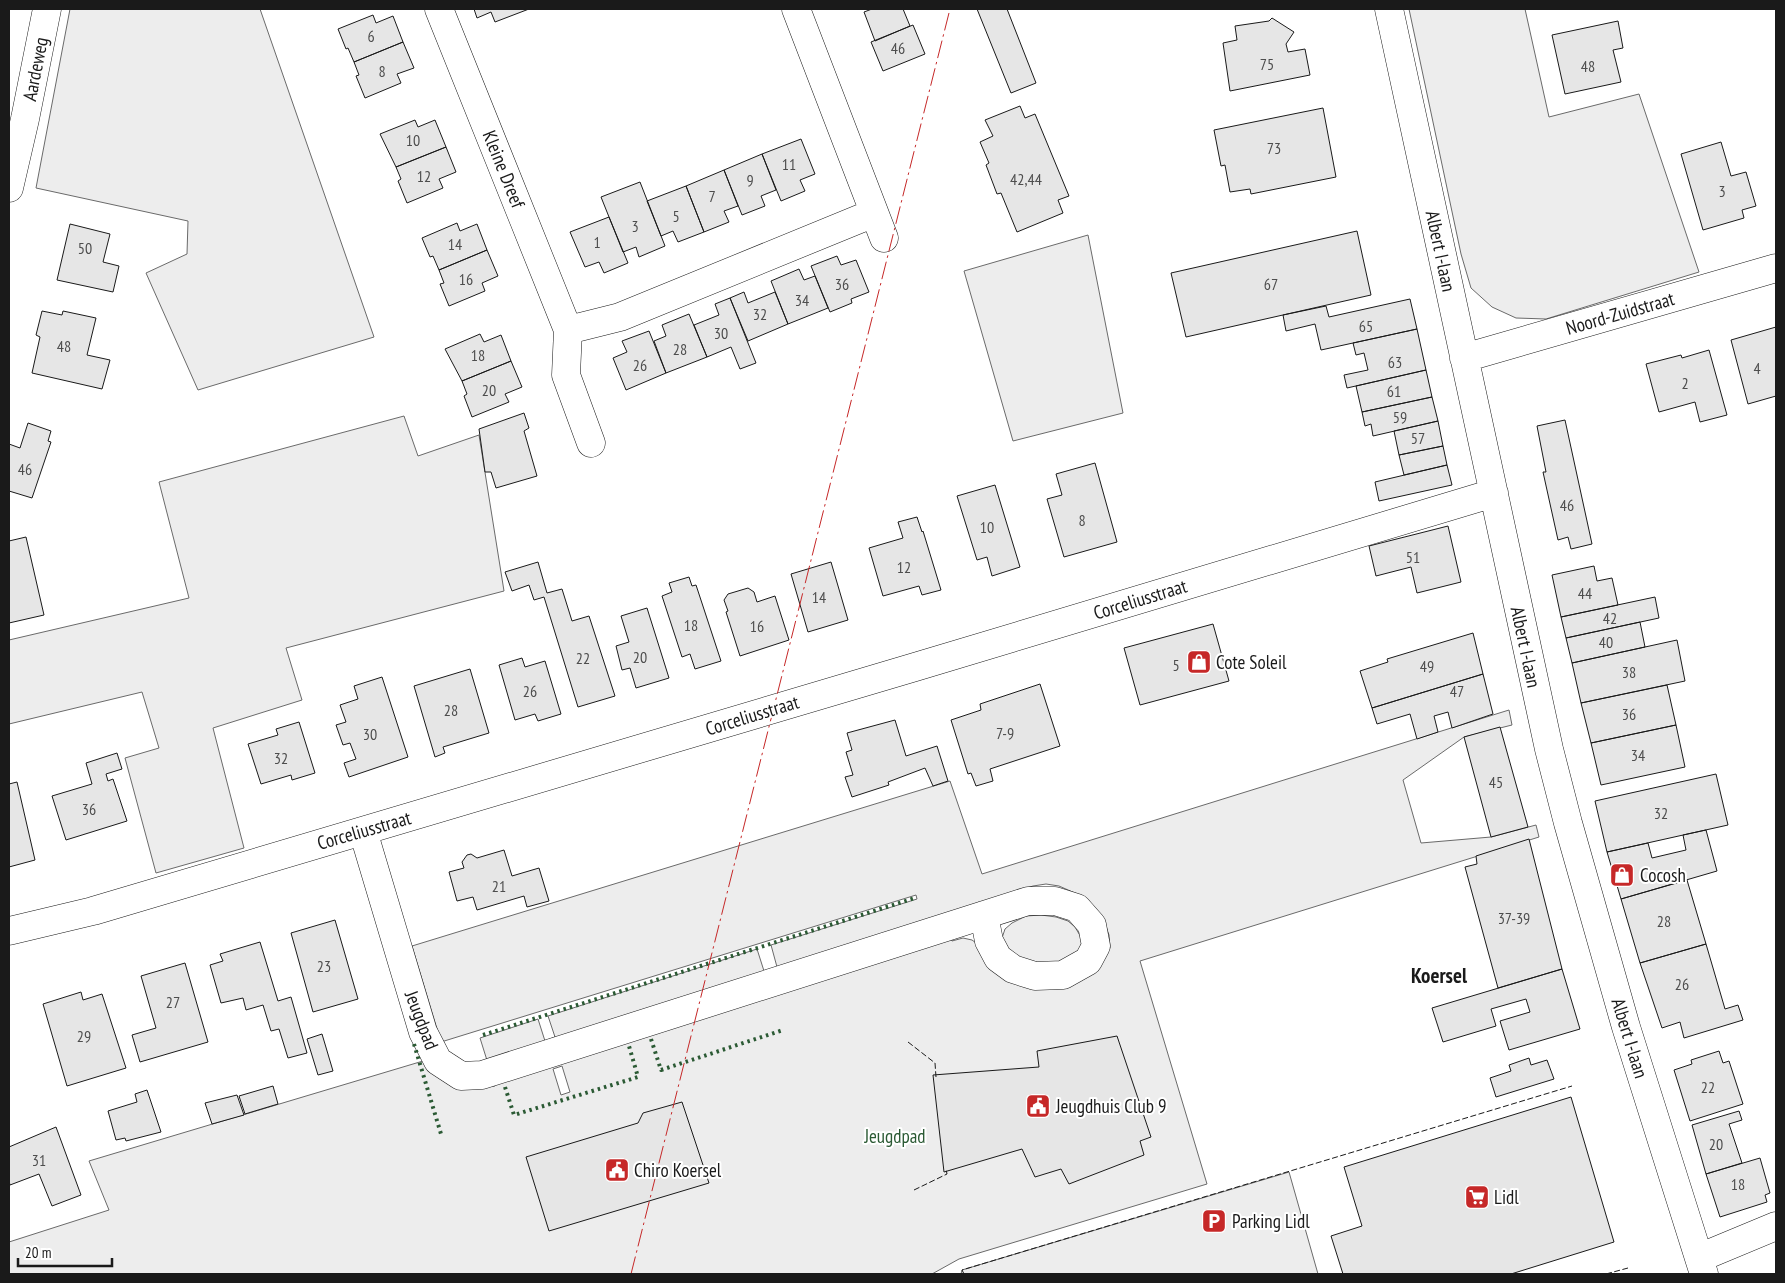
<svg xmlns="http://www.w3.org/2000/svg" width="1785" height="1283" viewBox="0 0 1785 1283" font-family="'PT Sans Narrow',sans-serif">
	<rect width="100%" height="100%" fill="#fff"/>
	<path fill="#ededed" stroke="#6a6a6a" fill-rule="evenodd" d="M70 9H260L374 337 198 390 146 273 187 254 188 221 36 188Z
		M1409 9H1525L1549 117 1639 94 1699 272 1546 319 1516 318 1492 307 1471 288 1461 254Z
		M1088 235 1123 413 1013 441 964 271Z
		M404 416 418 456 479 435 504 591 286 648 302 700 213 728 244 848 156 873 125 758 159 748 142 692 9 724V640L189 598 159 482Z
		M1509 710 1512 725 1464 737 1403 780 1421 843 1491 837 1536 825 1539 837 1140 961 1207 1184 959 1259 932 1274H9V1242L109 1210 89 1161 423 1061 475 1087 495 1086 480 1038 538 1019 545 1041 555 1037 548 1016 757 949 764 971 777 967 771 945 917 899 916 895 441 1042 412 946 950 781 982 874ZM1046 884 1059 886 1084 897 1095 908 1104 921 1109 935 1110 948 1091 973 984 958 979 945 972 940 963 938 952 941 944 914 1033 886ZM562 1066 570 1092 561 1095 553 1069Z
		M1041 915 1056 917 1068 921 1075 927 1082 939 1081 947 1073 956 1058 962 1042 963 1024 961 1011 954 1002 938 1005 929 1012 923 1026 916Z
		M1289 1172 1318 1274H961L962 1270Z"/>
	<path fill="#e6e6e6" stroke="#1a1a1a" d="M474 9H529L495 22 491 12 477 18Z
		M872 9H903L910 26 875 41 864 12Z
		M977 9H1007L1036 83 1011 93Z
		M373 15 376 23 393 16 403 42 354 62 348 48 346 49 338 29Z
		M1272 18 1294 32 1286 44 1288 52 1305 49 1310 75 1230 91 1223 43 1237 40 1235 26 1269 21Z
		M1618 21 1623 48 1613 50 1621 82 1565 94 1552 35Z
		M913 25 925 54 883 71 871 42Z
		M403 42 414 68 397 74 401 83 365 98 356 76 359 75 354 62Z
		M1020 106 1025 118 1035 114 1069 196 1058 200 1063 213 1017 232 1001 193 997 194 986 165 989 163 980 142 993 136 985 120Z
		M1323 108 1336 177 1251 194 1250 189 1230 192 1225 165 1221 166 1214 130Z
		M415 120 418 127 435 120 446 147 396 167 380 134Z
		M801 139 815 174 800 180 805 191 781 201 762 154Z
		M1721 142 1731 176 1746 172 1756 206 1742 210 1744 218 1703 230 1681 154Z
		M446 147 456 172 439 179 443 188 407 203 398 181 401 179 396 167Z
		M762 154 776 190 761 196 765 206 742 215 724 170Z
		M724 170 738 206 724 211 729 222 704 232 686 186Z
		M640 182 665 246 639 257 636 247 623 252 601 197Z
		M686 186 704 232 678 242 673 231 661 236 647 201Z
		M609 217 628 263 604 273 599 262 585 267 570 232Z
		M457 223 460 231 477 224 487 250 439 270 433 256 430 257 422 238Z
		M70 224 110 234 103 262 119 266 113 292 57 280Z
		M1357 231 1371 295 1186 337 1171 273Z
		M487 250 498 276 482 283 485 291 449 306 440 284 444 283 439 270Z
		M837 256 841 265 856 260 869 292 851 299 852 303 830 312 811 266Z
		M799 269 804 280 815 276 828 308 788 324 771 281Z
		M744 292 748 303 775 292 788 324 748 341 730 298Z
		M730 298 756 363 740 369 731 347 707 357 694 325 719 315 715 304Z
		M1410 299 1417 329 1321 350 1315 324 1286 331 1283 315 1326 306 1329 317Z
		M42 311 62 315 63 311 96 318 87 355 110 360 102 389 32 373 40 337 36 335Z
		M689 314 707 357 666 373 654 341 666 336 662 325Z
		M1776 327V396L1748 404 1731 340Z
		M1417 329 1426 370 1347 388 1344 375 1368 370 1364 353 1356 355 1353 343Z
		M649 331 666 373 626 390 613 358 627 352 622 341Z
		M480 334 484 342 501 335 511 361 462 381 445 349Z
		M1709 350 1727 415 1700 422 1695 402 1659 412 1646 364 1681 355 1682 358Z
		M511 361 522 387 505 394 509 402 472 417 464 396 467 394 462 381Z
		M1426 370 1432 397 1362 412 1356 386Z
		M1432 397 1438 421 1373 436 1371 424 1365 426 1362 412Z
		M524 413 529 428 524 431 537 476 496 488 491 472H485L479 429Z
		M1565 420 1592 544 1571 549 1568 537 1558 540 1543 472H1546L1537 426Z
		M1438 421 1443 446 1399 455 1394 431Z
		M28 423 51 431 48 441 51 442 32 498 9 491V444L20 448Z
		M1443 446 1447 465 1404 475 1399 455Z
		M1095 463 1117 542 1064 557 1047 499 1062 495 1056 474Z
		M1447 465 1452 485 1379 501 1375 482Z
		M995 485 1020 567 992 576 987 557 977 560 957 496Z
		M917 517 922 532 923 531 941 590 922 595 919 586 883 596 869 548 903 538 898 522Z
		M1448 526 1461 582 1417 593 1411 567 1376 576 1369 546Z
		M26 537 44 615 9 623V541Z
		M538 562 547 593 562 589 572 621 589 616 615 696 578 707 544 597 534 600 529 585 512 591 505 572Z
		M831 562 848 620 808 632 791 574Z
		M1594 566 1597 581 1612 578 1618 605 1561 617 1552 575Z
		M689 577 692 586 696 585 721 661 695 669 690 654 682 657 662 596 672 592 669 583Z
		M748 588 754 592 757 602 775 596 789 640 740 656 726 612 728 611 724 600 728 594Z
		M1655 597 1659 618 1566 638 1561 617Z
		M647 608 669 678 636 688 630 668 622 670 616 646 629 642 621 616Z
		M1640 622 1645 647 1572 663 1566 638Z
		M1213 624 1229 681 1140 705 1124 648Z
		M1473 633 1483 674 1372 708 1360 671 1388 662 1387 659Z
		M1677 640 1685 681 1581 703 1572 663Z
		M522 658 525 667 545 661 561 714 538 721 535 714 515 720 499 665Z
		M470 669 489 733 443 747 445 753 435 757 414 686Z
		M1483 674 1493 714 1452 728 1448 712 1434 716 1438 732 1417 739 1410 714 1377 724 1372 708Z
		M382 677 408 757 349 777 344 763 356 759 350 743 343 745 336 725 346 722 340 705 358 699 354 686Z
		M1040 684 1060 746 990 769 993 781 976 786 971 773 968 774 951 720 981 710 980 704Z
		M1667 685 1676 725 1591 743 1581 703Z
		M895 720 906 756 937 746 948 781 933 786 925 768 888 782 889 785 852 797 845 777 853 775 846 752 852 750 847 733Z
		M299 722 315 773 292 780 291 775 261 784 248 744 278 735 276 729Z
		M1676 725 1685 767 1601 785 1591 743Z
		M1500 727 1528 827 1491 837 1464 737Z
		M117 753 122 769 106 774 108 781 113 779 127 821 66 840 52 796 92 784 86 763Z
		M1716 774 1728 825 1607 852 1595 801Z
		M17 782 35 860 9 867V784Z
		M1706 830 1717 871 1621 899 1607 852 1648 843 1652 858 1686 850 1683 835Z
		M1529 839 1562 969 1498 988 1465 867 1477 864 1476 856Z
		M504 850 512 876 539 868 549 901 527 907 524 896 477 910 473 897 457 901 449 872 464 868 462 862 467 855 471 854 477 858Z
		M1687 880 1706 944 1640 963 1621 899Z
		M335 920 358 999 313 1012 291 933Z
		M260 942 278 1001 291 997 307 1053 288 1058 279 1029 271 1031 263 1005 246 1010 243 998 221 1003 210 965 223 961 220 954Z
		M1706 944 1725 1009 1738 1005 1743 1020 1684 1038 1680 1022 1662 1028 1640 963Z
		M185 963 208 1042 140 1062 132 1035 156 1028 141 976Z
		M1562 969 1580 1029 1509 1050 1500 1021 1530 1012 1526 999 1491 1009 1496 1026 1443 1042 1432 1008Z
		M81 992 83 1000 102 994 126 1068 67 1086 43 1004Z
		M322 1034 333 1071 318 1075 307 1039Z
		M1117 1036 1151 1137 1140 1141 1144 1155 1069 1184 1061 1169 1035 1177 1022 1149 944 1172 933 1075 1039 1067 1037 1051Z
		M1719 1051 1723 1063 1729 1061 1743 1104 1690 1121 1674 1070 1692 1064 1691 1060Z
		M1529 1058 1531 1065 1547 1060 1554 1079 1496 1097 1490 1078 1511 1071 1509 1065Z
		M273 1086 278 1104 245 1114 239 1096Z
		M147 1090 161 1132 126 1141 125 1138 116 1140 108 1111 137 1102 135 1094Z
		M237 1095 244 1115 212 1124 205 1103Z
		M1571 1097 1614 1242 1511 1274H1343L1331 1236 1362 1226 1344 1167Z
		M682 1102 709 1183 549 1231 526 1157 638 1123 643 1113Z
		M1739 1111 1742 1120 1729 1124 1742 1163 1706 1174 1692 1125Z
		M56 1127 81 1195 52 1206 39 1174 10 1185 9 1181V1147Z
		M1760 1158 1770 1193 1765 1195 1767 1202 1720 1217 1706 1174Z"/>
	<g fill="none" stroke-linecap="round" stroke-linejoin="round">
		<defs>
			<path id="minor" d="M439 9 568 330 566 375 591 443
				M796 9 884 238
				M1389 9 1549 749 1568 823 1626 1027 1704 1274
				M9 188 25 119 47 9
				M568 330 620 317 874 213
				M1464 358 1776 268
				M363 831 423 1032 438 1061 461 1076 482 1075 984 915 1028 901H1055L1077 908 1092 925 1096 946 1088 961 1063 975 1035 976 1013 969 998 958 989 941 984 915
				M9 931 93 911 915 667 1494 493
				M1699 1258 1776 1226"/>
		</defs>
		<use href="#minor" stroke="#1a1a1a" stroke-width="29"/>
		<use href="#minor" stroke="#fff" stroke-width="28"/>
		<path stroke="#2b5a34" stroke-width="4" stroke-dasharray="2.5 4" stroke-linecap="butt" d="M483 1035 915 898
			M651 1039 661 1070 783 1030
			M414 1044 441 1134
			M505 1087 514 1115 638 1077 629 1046"/>
		<path stroke="#1a1a1a" stroke-width="1" stroke-dasharray="6 2.5" stroke-linecap="butt" d="M908 1042 935 1063 936 1077
			M914 1190 947 1174 946 1169
			M964 1274 962 1270 1572 1086
			M1606 1274 1628 1268"/>
		<path stroke="#c62828" stroke-width="1" stroke-dasharray="18 4 2.5 4" stroke-linecap="butt" d="M631 1274 950 9"/>
	</g>
	<defs>
		<symbol id="shop-square" viewBox="-11 -11 22 22"><rect x="-9" y="-9" width="18" height="18" rx="4" fill="#c62828" stroke="#fff"/><path d="M-5-2.5h2.3a2.7 3.5 0 0 1 5.4 0H5L5.5 6h-11ZM-1.5-2.5h3a1.5 2.3 0 0 0-3 0Z" fill="#fff"/></symbol>
		<symbol id="civic-square" viewBox="-11 -11 22 22"><rect x="-9" y="-9" width="18" height="18" rx="4" fill="#c62828" stroke="#fff"/><path d="M-.6-6.5H3V-4.5H.6V-3L4-1V1h2V6H-6V1h2V-1L-.6-3ZM-1.2 2.5V6h2.4V2.5Z" fill="#fff"/></symbol>
		<symbol id="supermarket-square" viewBox="-11 -11 22 22"><rect x="-9" y="-9" width="18" height="18" rx="4" fill="#c62828" stroke="#fff"/><path d="M-6-5.5h2.5l.6 2H6L4.5 2H-2.5L-4.4-4H-6ZM-1.5 3.2a1.3 1.3 0 1 0 .1 0ZM3 3.2a1.3 1.3 0 1 0 .1 0Z" fill="#fff"/></symbol>
		<symbol id="parking-square" viewBox="-11 -11 22 22"><rect x="-9" y="-9" width="18" height="18" rx="4" fill="#c62828" stroke="#fff"/><path d="M-3.5-5.5H1a3.5 3.5 0 0 1 0 7H-1V5.5H-3.5ZM-1-3.4V-.6H.8a1.4 1.4 0 0 0 0-2.8Z" fill="#fff"/></symbol>
	</defs>
	<g fill-rule="evenodd">
		<use href="#shop-square" x="1185" y="648" width="28" height="28"/>
		<use href="#shop-square" x="1608" y="861" width="28" height="28"/>
		<use href="#civic-square" x="1024" y="1092" width="28" height="28"/>
		<use href="#civic-square" x="603" y="1156" width="28" height="28"/>
		<use href="#supermarket-square" x="1463" y="1183" width="28" height="28"/>
		<use href="#parking-square" x="1200" y="1207" width="28" height="28"/>
	</g>
	<g text-anchor="middle" stroke-width="4" stroke-linejoin="round" paint-order="stroke">
		<g font-size="16" fill="#4d4d4d">
			<text x="371" y="42">6</text>
			<text x="898" y="54">46</text>
			<text x="1267" y="70">75</text>
			<text x="1588" y="72">48</text>
			<text x="382" y="77">8</text>
			<text x="413" y="146">10</text>
			<text x="1274" y="154">73</text>
			<text x="789" y="170">11</text>
			<text x="424" y="182">12</text>
			<text x="1026" y="185">42,44</text>
			<text x="750" y="186">9</text>
			<text x="1722" y="197">3</text>
			<text x="712" y="202">7</text>
			<text x="676" y="222">5</text>
			<text x="635" y="232">3</text>
			<text x="597" y="248">1</text>
			<text x="455" y="250">14</text>
			<text x="85" y="254">50</text>
			<text x="466" y="285">16</text>
			<text x="842" y="290">36</text>
			<text x="1271" y="290">67</text>
			<text x="802" y="306">34</text>
			<text x="760" y="320">32</text>
			<text x="1366" y="332">65</text>
			<text x="721" y="339">30</text>
			<text x="64" y="352">48</text>
			<text x="680" y="355">28</text>
			<text x="478" y="361">18</text>
			<text x="1395" y="368">63</text>
			<text x="640" y="371">26</text>
			<text x="1757" y="374">4</text>
			<text x="1685" y="389">2</text>
			<text x="489" y="396">20</text>
			<text x="1394" y="397">61</text>
			<text x="1400" y="423">59</text>
			<text x="1418" y="444">57</text>
			<text x="25" y="475">46</text>
			<text x="1567" y="511">46</text>
			<text x="1082" y="526">8</text>
			<text x="987" y="533">10</text>
			<text x="1413" y="563">51</text>
			<text x="904" y="573">12</text>
			<text x="1585" y="599">44</text>
			<text x="819" y="603">14</text>
			<text x="1610" y="624">42</text>
			<text x="691" y="631">18</text>
			<text x="757" y="632">16</text>
			<text x="1606" y="648">40</text>
			<text x="640" y="663">20</text>
			<text x="583" y="664">22</text>
			<text x="1176" y="671">5</text>
			<text x="1427" y="672">49</text>
			<text x="1629" y="678">38</text>
			<text x="530" y="697">26</text>
			<text x="1457" y="697">47</text>
			<text x="451" y="716">28</text>
			<text x="1629" y="720">36</text>
			<text x="1005" y="739">7-9</text>
			<text x="370" y="740">30</text>
			<text x="1638" y="761">34</text>
			<text x="281" y="764">32</text>
			<text x="1496" y="788">45</text>
			<text x="89" y="815">36</text>
			<text x="1661" y="819">32</text>
			<text x="499" y="892">21</text>
			<text x="1514" y="924">37-39</text>
			<text x="1664" y="927">28</text>
			<text x="324" y="972">23</text>
			<text x="1682" y="990">26</text>
			<text x="173" y="1008">27</text>
			<text x="84" y="1042">29</text>
			<text x="1708" y="1093">22</text>
			<text x="1716" y="1150">20</text>
			<text x="39" y="1166">31</text>
			<text x="1738" y="1190">18</text>
		</g>
		<g font-size="19" fill="#1a1a1a" stroke="#fff">
			<text transform="translate(35 69) rotate(-79)" y="7">Aardeweg</text>
			<text transform="translate(504 169) rotate(68)" y="7">Kleine Dreef</text>
			<text transform="translate(1441 251) rotate(78)" y="7">Albert I-laan</text>
			<text transform="translate(1620 313) rotate(-16)" y="7">Noord-Zuidstraat</text>
			<text transform="translate(1140 599) rotate(-17)" y="7">Corceliusstraat</text>
			<text transform="translate(1526 647) rotate(78)" y="7">Albert I-laan</text>
			<text transform="translate(752 715) rotate(-17)" y="7">Corceliusstraat</text>
			<text transform="translate(364 830) rotate(-16)" y="7">Corceliusstraat</text>
			<text transform="translate(422 1020) rotate(69)" y="7">Jeugdpad</text>
			<text transform="translate(1630 1038) rotate(73)" y="7">Albert I-laan</text>
		</g>
		<g font-size="19" fill="#1a1a1a" stroke="#fff" text-anchor="start">
			<text x="1216" y="669">Cote Soleil</text>
			<text x="1640" y="882">Cocosh</text>
			<text x="1056" y="1113">Jeugdhuis Club 9</text>
			<text x="634" y="1177">Chiro Koersel</text>
			<text x="1494" y="1204">Lidl</text>
			<text x="1232" y="1228">Parking Lidl</text>
		</g>
		<g font-size="19" fill="#2b5a34" stroke="#fff">
			<text x="895" y="1143">Jeugdpad</text>
		</g>
		<g font-size="21" font-weight="bold" fill="#1a1a1a" stroke="#fff">
			<text x="1439" y="983">Koersel</text>
		</g>
	</g>
	<rect width="1785" height="1283" fill="none" stroke="#1a1a1a" stroke-width="20"/>
	<path d="M18 1258v8h94v-8" fill="none" stroke="#1a1a1a" stroke-width="2.5"/>
	<text x="25" y="1258" font-size="15" fill="#1a1a1a" stroke="#ffffff" stroke-width="4" paint-order="stroke">20 m</text>
</svg>
